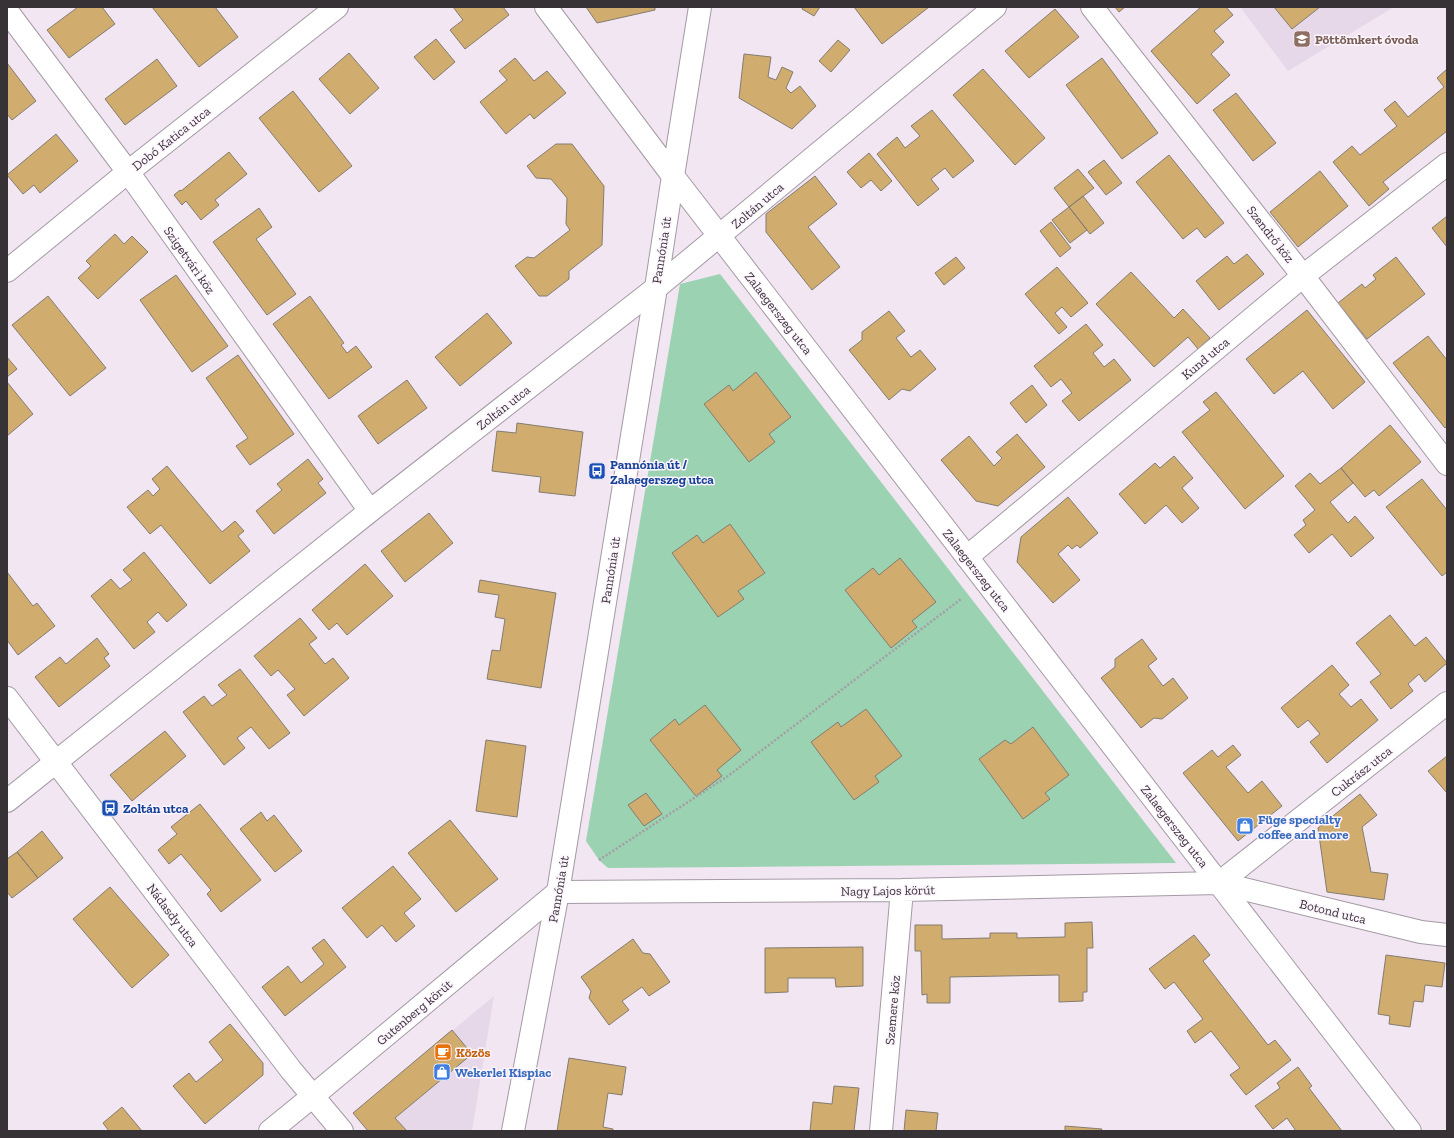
<svg xmlns="http://www.w3.org/2000/svg" width="1454" height="1138" viewBox="0 0 1454 1138" font-family="'Zilla Slab',serif">
	<rect width="100%" height="100%" fill="#f1e6f2"/>
	<path fill="#e7d8e9" d="M1240 7H1394L1288 71Z
		M494 996 472 1131H368L353 1113Z"/>
	<path fill="#9bd2b2" d="M720 274 1176 863 608 868 599 860 586 841 680 284Z"/>
	<path fill="#d0ac6e" stroke="#847c70" d="M78 7H102L115 24 69 58 47 30Z
		M152 7H215L238 37 199 67Z
		M453 7H503L509 15 465 49 450 30 463 20Z
		M586 7H655V10L597 23Z
		M803 7H820L814 16 802 9Z
		M854 7H929L882 44Z
		M1115 7H1125L1119 12Z
		M1201 7H1226L1233 15 1214 31 1224 42 1211 54 1230 75 1197 104 1151 51Z
		M1274 7H1320L1292 29Z
		M1055 9 1079 37 1029 78 1005 51Z
		M436 39 455 62 434 80 414 57Z
		M838 40 850 50 831 72 819 61Z
		M349 53 379 88 350 114 319 79Z
		M744 54 771 57 768 77 776 80 782 67 793 72 786 88 791 93 800 86 816 106 792 129 739 98Z
		M515 58 534 81 547 71 566 93 534 119 530 114 506 134 480 102 507 80 499 71Z
		M1102 58 1158 133 1122 159 1066 85Z
		M157 59 177 86 125 125 105 99Z
		M7 63 36 101 12 120 7 114Z
		M983 69 1045 138 1015 165 953 95Z
		M1447 69V131L1383 182 1389 189 1369 206 1333 162 1352 146 1360 155 1397 126 1384 110 1395 101 1408 117 1444 87 1437 78Z
		M293 91 352 166 319 192 259 118Z
		M1236 93 1276 143 1253 161 1213 110Z
		M932 110 974 161 953 178 945 168 931 179 939 189 918 206 877 154 897 137 905 148 920 136 911 126Z
		M56 134 78 161 40 193 34 185 23 194 7 175Z
		M556 144H572L604 186 602 245 569 271V279L547 296H539L515 266 527 257 534 258 570 230 566 224 567 198 551 179 536 178 527 166Z
		M229 152 247 174 215 200 219 205 201 220 186 201 182 205 174 195 180 190 181 191Z
		M869 153 892 181 881 191 871 180 861 188 847 172Z
		M1169 155 1224 223 1205 238 1197 228 1183 239 1136 182Z
		M1104 160 1122 183 1106 195 1088 172Z
		M1078 169 1094 188 1069 207 1054 188Z
		M1320 171 1348 206 1298 247 1270 212Z
		M815 176 837 204 808 227 840 267 812 290 766 232V214Z
		M1083 196 1104 223 1090 234 1069 207Z
		M1069 207 1087 230 1070 243 1052 220Z
		M259 208 272 227 256 239 296 294 267 315 213 242Z
		M1447 216V247L1432 228Z
		M1051 222 1071 248 1060 257 1040 231Z
		M115 234 124 244 132 236 148 252 98 299 78 278 91 266 86 261Z
		M1247 254 1264 274 1219 310 1196 281 1227 256 1234 264Z
		M956 257 965 268 944 285 935 273Z
		M1396 257 1425 294 1367 339 1338 303 1362 284 1365 288 1376 279 1373 275Z
		M1057 267 1088 303 1071 317 1062 307 1055 313 1067 327 1059 334 1025 294Z
		M1131 272 1174 318 1183 309 1210 338 1198 349 1188 337 1154 367 1096 304Z
		M176 275 228 346 192 372 140 300Z
		M48 296 106 368 70 396 12 325Z
		M310 296 344 343 341 345 347 353 356 346 372 367 329 399 273 324Z
		M1307 310 1365 382 1333 409 1303 371 1274 394 1246 359Z
		M889 311 905 331 896 338 911 357 920 350 936 369 910 391 902 389 889 400 849 350 862 340V332Z
		M487 313 512 343 460 386 435 357Z
		M1086 324 1103 345 1093 353 1104 367 1114 359 1131 380 1079 421 1062 401 1072 393 1061 379 1051 387 1034 366Z
		M1428 336 1447 360V426L1445 428 1393 363Z
		M238 355 294 434 250 465 236 446 248 438 206 378Z
		M7 357 17 369 7 377Z
		M756 372 791 417 769 434 775 442 749 462 704 404 729 385 733 391Z
		M407 380 427 408 378 444 358 416Z
		M7 382 33 414 7 436Z
		M1032 385 1047 405 1026 423 1010 403Z
		M1216 392 1284 476 1245 509 1182 432 1210 410 1203 402Z
		M517 423 583 432 575 496 539 492 541 477 492 471 497 431 516 433Z
		M1390 425 1421 462 1379 496 1374 490 1365 497 1341 468Z
		M1017 434 1045 467 998 506 976 501 941 460 969 436 994 466 1002 458 996 452Z
		M1174 456 1193 478 1182 488 1199 508 1182 523 1166 505 1145 524 1119 494 1155 463 1160 468Z
		M308 459 323 479 318 483 326 493 274 534 256 511 282 490 277 484Z
		M167 466 222 532 235 521 244 531 238 536 250 551 210 584 161 525 150 534 127 507 148 490 153 496 160 489 152 479Z
		M1341 468 1353 483 1330 502 1348 523 1355 516 1374 538 1351 557 1332 534 1309 553 1294 535 1306 525 1303 520 1315 510 1295 486 1310 473 1320 484Z
		M1422 479 1447 510V572L1442 576 1386 507Z
		M1068 497 1098 533 1080 548 1077 545 1072 549 1068 545 1058 554 1080 580 1053 603 1017 562 1021 537Z
		M429 513 453 543 405 582 381 551Z
		M730 524 765 573 738 591 744 599 718 617 672 553 697 535 703 543Z
		M144 552 187 605 167 622 158 612 147 622 155 632 134 649 91 596 111 579 120 589 132 580 123 570Z
		M900 558 936 602 912 621 917 627 891 648 845 590 873 568 879 575Z
		M365 564 393 596 347 635 337 623 329 630 312 610Z
		M7 572 33 606 37 603 55 626 18 655 7 640Z
		M480 580 556 593 541 688 487 679 492 650 500 651 505 619 495 617 499 595 478 592Z
		M1390 615 1415 646 1426 637 1447 663 1425 682 1419 674 1408 684 1413 691 1391 709 1370 682 1381 674 1356 643Z
		M300 618 317 638 309 644 325 664 333 658 349 678 304 716 287 695 295 689 278 670 271 676 254 656Z
		M97 638 109 654 104 658 110 666 59 707 35 677 60 657 66 664Z
		M1142 639 1157 659 1148 666 1163 686 1173 678 1188 698 1162 719 1154 718 1141 728 1101 678 1115 667V659Z
		M1332 665 1349 685 1339 694 1351 707 1361 699 1378 720 1327 763 1310 742 1320 734 1308 720 1298 728 1281 708Z
		M240 669 290 733 269 749 251 727 237 738 245 748 224 765 183 712 204 696 212 706 227 695 218 685Z
		M705 705 741 750 717 770 722 776 696 796 650 740 675 719 679 725Z
		M866 709 902 756 875 776 879 782 854 800 811 742 838 722 841 727Z
		M1033 727 1069 775 1045 793 1050 799 1023 819 979 759 1005 740 1011 744Z
		M165 731 186 756 132 801 110 775Z
		M486 740 526 746 517 817 476 811Z
		M1233 745 1241 755 1226 767 1248 793 1262 781 1282 806 1238 841 1183 773 1212 750 1218 757Z
		M1447 756V793L1428 771Z
		M646 793 662 814 644 826 628 805Z
		M1360 794 1377 815 1362 827 1371 872 1388 874 1384 900 1327 892 1318 828Z
		M200 804 261 880 221 912 207 894 211 890 181 854 169 864 158 850 177 834 171 827Z
		M261 812 267 821 274 815 302 851 275 872 240 829Z
		M450 820 498 879 456 912 408 853Z
		M42 831 63 858 38 878 17 852Z
		M17 852 38 878 12 898 7 892V859Z
		M393 866 421 899 404 913 415 926 396 942 382 925 367 938 342 908Z
		M110 887 169 955 132 988 73 919Z
		M1092 922 1093 948H1087V992H1083V1001L1059 1002V975L950 977V1003H927V994L922 995 921 951H915V925H942V939L990 938V933H1017V938L1065 937V923Z
		M1194 935 1210 955 1203 961 1268 1045 1275 1040 1291 1060 1246 1095 1230 1075 1240 1068 1211 1031 1195 1043 1187 1031 1203 1019 1174 982 1165 989 1149 969Z
		M324 939 346 967 285 1016 262 987 288 966 301 983 324 964 312 948Z
		M633 939 643 953 650 954 670 982 649 996 642 987 622 1001 629 1010 609 1025 589 998 591 991 581 977Z
		M863 947V986L836 987 835 978H788V992L765 993V948Z
		M1386 955 1445 963 1442 987 1425 985 1423 1002 1414 1001 1410 1027 1389 1024 1390 1016 1378 1014Z
		M230 1024 263 1063V1075L205 1124 173 1086 189 1073 196 1082 223 1060 209 1042Z
		M452 1030 472 1054 395 1118 407 1131H368L353 1113Z
		M569 1058 626 1067 622 1095 608 1093 603 1127 613 1129V1131H557Z
		M1298 1067 1312 1086 1309 1088 1342 1131H1296L1287 1118 1273 1129 1255 1106 1280 1088 1277 1083Z
		M834 1086 859 1088 854 1131H810L813 1102 832 1104Z
		M122 1107 142 1131H109L103 1123Z
		M906 1110 938 1113 936 1131H904Z
		M1065 1126 1102 1129 1101 1131H1065Z"/>
	<g fill="none" stroke-linecap="round" stroke-linejoin="round">
		<defs>
			<path id="street" d="M546 7 673 176
				M1092 7 1303 276 1447 464
				M7 11 128 172 370 511
				M673 176 700 7
				M7 271 128 172 337 7
				M967 557 1303 276 1447 164
				M7 801 370 511 656 288 995 7
				M1219 883 1447 703
				M270 1131 313 1096 558 892 902 890 1219 883 1421 932 1447 935
				M881 1131 902 890"/>
			<path id="secondary" d="M673 176 1410 1131
				M7 698 291 1070 342 1131
				M513 1131 558 892 656 288 673 176"/>
		</defs>
		<use href="#street" stroke="#a49aa5" stroke-width="24"/>
		<use href="#secondary" stroke="#a49aa5" stroke-width="24"/>
		<path stroke="#a59da5" stroke-width="2.5" stroke-dasharray="2 2" stroke-linecap="butt" d="M599 860 728 776 961 599"/>
		<use href="#street" stroke="#fff" stroke-width="22"/>
		<use href="#secondary" stroke="#fff" stroke-width="22"/>
	</g>
	<defs>
		<symbol id="school-square" viewBox="-11 -11 22 22"><rect x="-9" y="-9" width="18" height="18" rx="4" fill="#8d6e63" stroke="#fdf4fe"/><path d="M0-5L7-2L0 1L-7-2ZM-4 1L0 2.5L4 1V4Q0 6-4 4Z" fill="#fff"/></symbol>
		<symbol id="bus-square" viewBox="-11 -11 22 22"><rect x="-9" y="-9" width="18" height="18" rx="4" fill="#1a4fb4" stroke="#fdf4fe"/><path d="M-5-6H5V4H4V6H2V4H-2V6H-4V4H-5ZM-3.5-4V0h7V-4ZM-3.5 1.2v1.5H-2V1.2ZM2 1.2v1.5H3.5V1.2Z" fill="#fff"/></symbol>
		<symbol id="shop-square" viewBox="-11 -11 22 22"><rect x="-9" y="-9" width="18" height="18" rx="4" fill="#3f7fe0" stroke="#fdf4fe"/><path d="M-5-2.5h2.3a2.7 3.5 0 0 1 5.4 0H5L5.5 6h-11ZM-1.5-2.5h3a1.5 2.3 0 0 0-3 0Z" fill="#fff"/></symbol>
		<symbol id="cafe-square" viewBox="-11 -11 22 22"><rect x="-9" y="-9" width="18" height="18" rx="4" fill="#e8710a" stroke="#fdf4fe"/><path d="M-5.5-4.5H6V0H3Q3 3.5 0 3.5H-2.5Q-5.5 3.5-5.5 0ZM3-3.2v2h1.7v-2ZM-6 4.5H4V6H-6Z" fill="#fff"/></symbol>
	</defs>
	<g fill-rule="evenodd">
		<use href="#school-square" x="1292" y="29" width="20" height="20"/>
		<use href="#bus-square" x="587" y="461" width="20" height="20"/>
		<use href="#bus-square" x="100" y="798" width="20" height="20"/>
		<use href="#shop-square" x="1235" y="816" width="20" height="20"/>
		<use href="#cafe-square" x="433" y="1042" width="20" height="20"/>
		<use href="#shop-square" x="432" y="1062" width="20" height="20"/>
	</g>
	<g text-anchor="middle" stroke-width="3" stroke-linejoin="round" paint-order="stroke">
		<g font-size="13" font-weight="bold" fill="#785e54" stroke="#fdf4fe" text-anchor="start">
			<text x="1315" y="44">Pöttömkert óvoda</text>
		</g>
		<g font-size="13" fill="#363236" stroke="#fdf4fe">
			<text transform="translate(171 138) rotate(-38)" y="5">Dobó Katica utca</text>
			<text transform="translate(757 205) rotate(-40)" y="5">Zoltán utca</text>
			<text transform="translate(1271 234) rotate(52)" y="5">Szendrő köz</text>
			<text transform="translate(661 250) rotate(-81)" y="5">Pannónia út</text>
			<text transform="translate(190 260) rotate(55)" y="5">Szigetvári köz</text>
			<text transform="translate(779 313) rotate(52)" y="5">Zalaegerszeg utca</text>
			<text transform="translate(1205 358) rotate(-40)" y="5">Kund utca</text>
			<text transform="translate(503 407) rotate(-38)" y="5">Zoltán utca</text>
			<text transform="translate(610 570) rotate(-81)" y="5">Pannónia út</text>
			<text transform="translate(977 570) rotate(52)" y="5">Zalaegerszeg utca</text>
			<text transform="translate(1361 771) rotate(-38)" y="5">Cukrász utca</text>
			<text transform="translate(1175 826) rotate(52)" y="5">Zalaegerszeg utca</text>
			<text transform="translate(558 889) rotate(-80)" y="5">Pannónia út</text>
			<text transform="translate(888 890) rotate(-1)" y="5">Nagy Lajos körút</text>
			<text transform="translate(1333 911) rotate(14)" y="5">Botond utca</text>
			<text transform="translate(173 915) rotate(53)" y="5">Nádasdy utca</text>
			<text transform="translate(892 1010) rotate(-85)" y="5">Szemere köz</text>
			<text transform="translate(414 1012) rotate(-40)" y="5">Gutenberg körút</text>
		</g>
		<g font-size="13" font-weight="bold" fill="#164399" stroke="#fdf4fe" text-anchor="start">
			<text x="610" y="469">Pannónia út /<tspan x="610" dy="15">Zalaegerszeg utca</tspan></text>
			<text x="123" y="813">Zoltán utca</text>
		</g>
		<g font-size="13" font-weight="bold" fill="#366cbe" stroke="#fdf4fe" text-anchor="start">
			<text x="1258" y="824">Füge specialty<tspan x="1258" dy="15">coffee and more</tspan></text>
			<text x="455" y="1077">Wekerlei Kispiac</text>
		</g>
		<g font-size="13" font-weight="bold" fill="#c56008" stroke="#fdf4fe" text-anchor="start">
			<text x="456" y="1057">Közös</text>
		</g>
	</g>
	<rect width="1454" height="1138" fill="none" stroke="#363236" stroke-width="16"/>
</svg>
